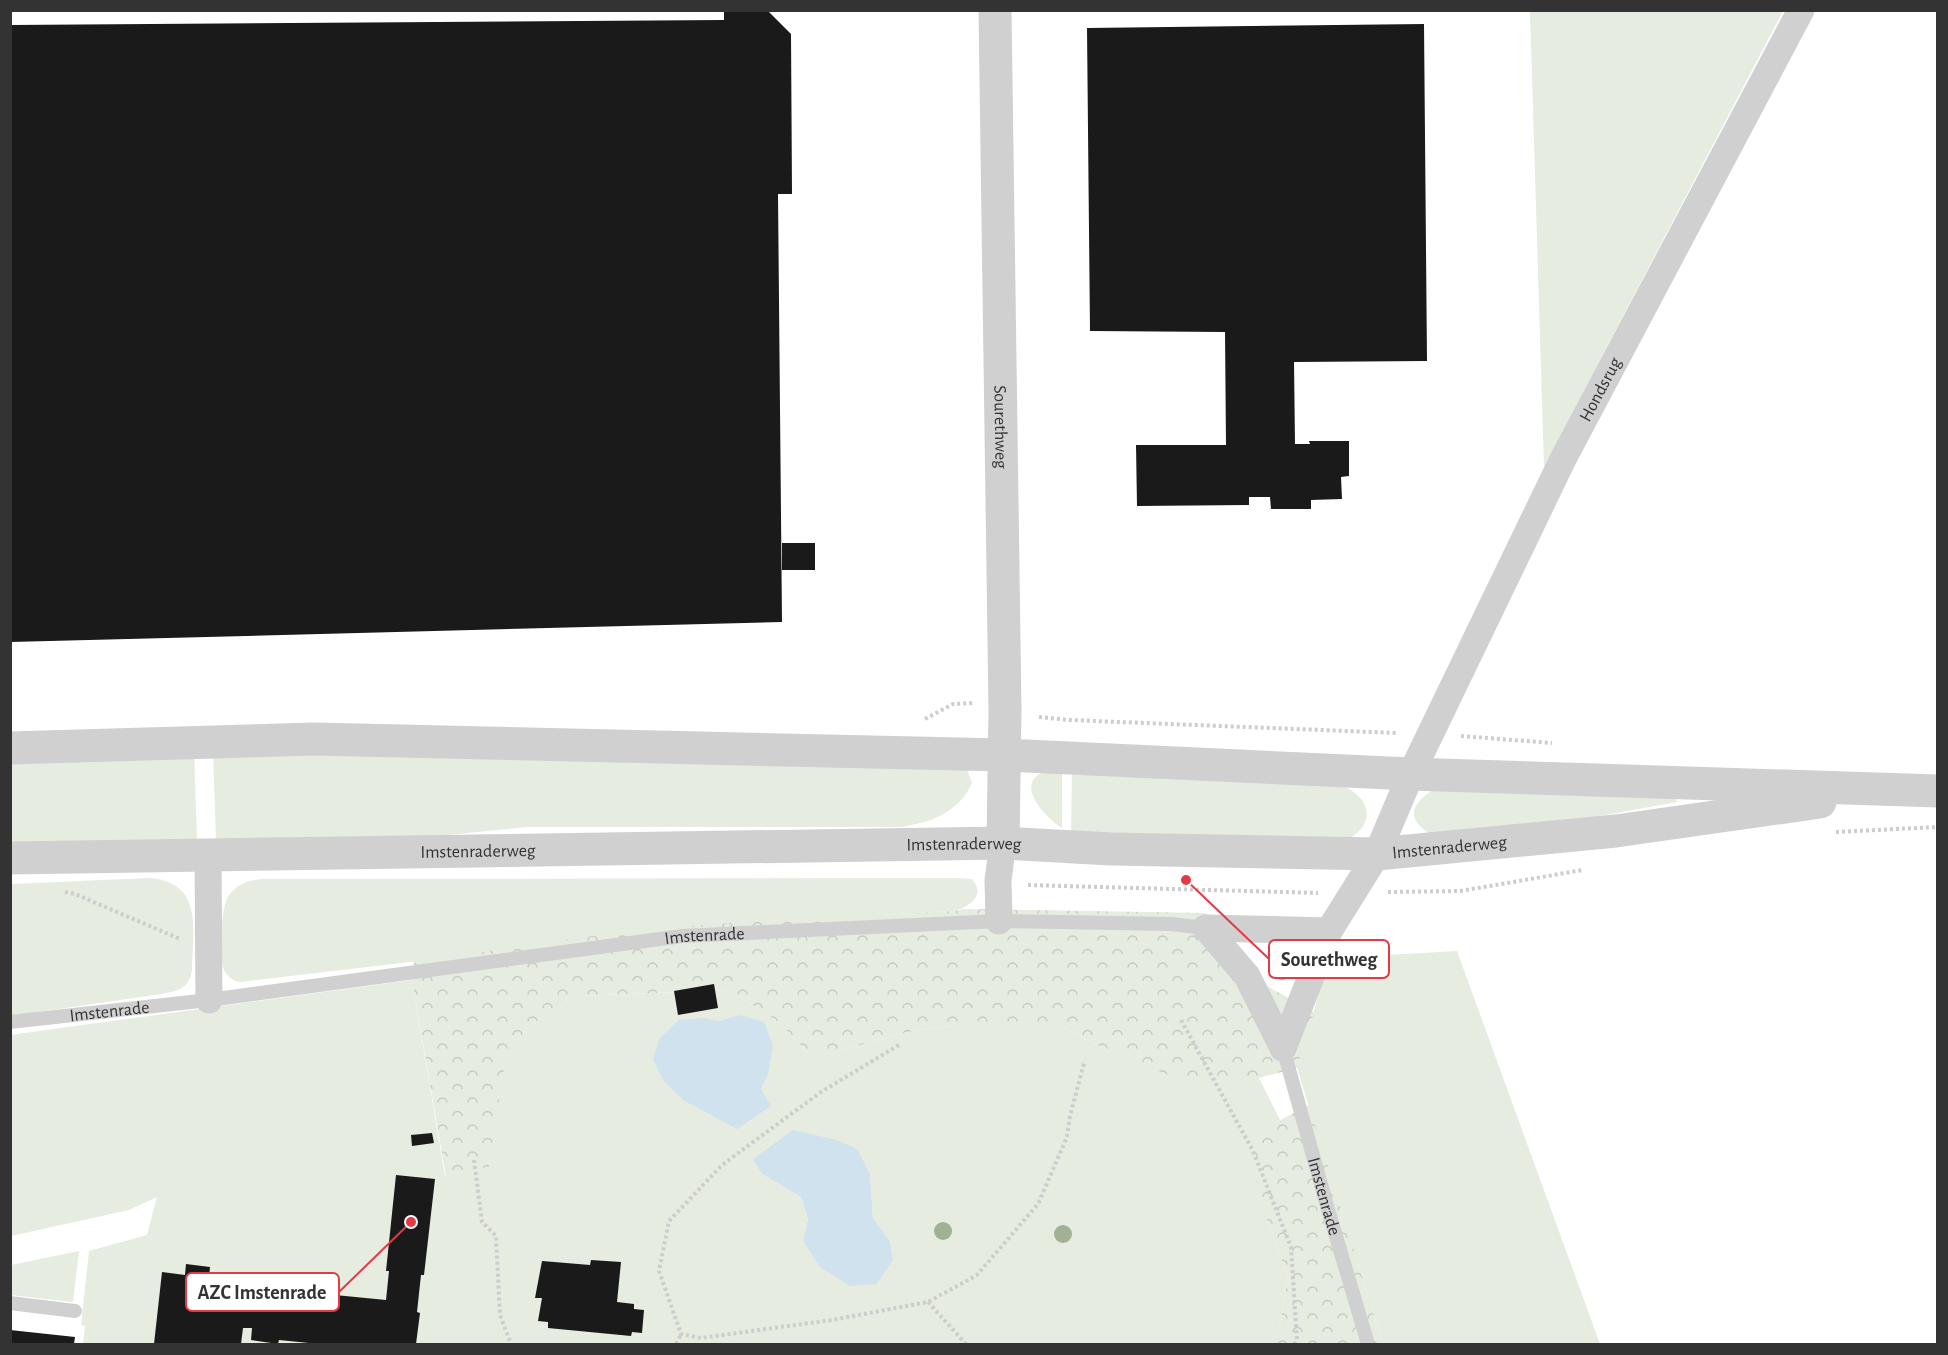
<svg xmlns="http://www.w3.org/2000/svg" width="1948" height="1355" viewBox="0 0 1948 1355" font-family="'Alegreya Sans',sans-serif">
	<defs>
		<pattern id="forest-crowns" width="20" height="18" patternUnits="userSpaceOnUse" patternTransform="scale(1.5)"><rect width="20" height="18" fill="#e6ecdf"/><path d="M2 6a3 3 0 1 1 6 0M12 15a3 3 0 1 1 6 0" fill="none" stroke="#c6cbc0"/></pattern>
	</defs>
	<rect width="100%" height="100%" fill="#fff"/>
	<path fill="#e6ecdf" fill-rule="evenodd" d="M1530 11H1783L1544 467Z
		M194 750 197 842 11 845V762Z
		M213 751 966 767 972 783C959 812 932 822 902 827H527L387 841 216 842Z
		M1062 769V828C1048 819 1013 786 1043 772 1048 770 1056 770 1062 769Z
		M1072 769 1341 785C1369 797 1378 821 1349 839L1071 834Z
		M1435 789 1676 797 1677 802 1572 821 1431 834C1404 819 1412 802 1435 789Z
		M149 878C203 882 193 928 192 968 191 988 178 991 161 994L11 1016V884Z
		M954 878 972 879C986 895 970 907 954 911L768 921 609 934 478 954 240 982C234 981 228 977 225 972 218 960 221 908 228 897 235 885 246 881 260 879Z
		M1350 939 1387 955 1457 951 1600 1344H1383L1297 1068 1328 962Z
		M412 980 445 1176 489 1167 502 1074 526 1028 577 996 730 990 781 1024 813 1058 908 1032 956 1025H1059L1121 1058 1232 1077 1259 1078 1280 1120 1267 1127 1264 1212 1288 1276 1279 1330 1271 1344H83L85 1326 81 1325 89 1251 147 1235 157 1197 129 1210 11 1236 10 1035ZM740 1015 768 1075 761 1089 706 1018 718 1021ZM762 1174H870L873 1218 890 1241 893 1260 877 1284 803 1241 808 1219 801 1197Z
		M79 1251 73 1302 11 1295V1265Z"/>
	<path fill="url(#forest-crowns)" d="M964 909 1206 913 1218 959 1314 1012 1297 1068 1259 1078 1174 1077 1121 1058 1059 1025H956L908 1032 813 1058 781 1024 730 990 577 996 526 1028 503 1074 489 1167 446 1177 412 980 414 961C479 954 543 942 608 934 723 921 839 917 954 911Z
		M1309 1105 1383 1344H1271L1279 1330 1288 1276 1264 1212 1252 1159 1267 1127Z"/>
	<path fill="#cfe2ee" d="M740 1015 764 1022 773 1045 768 1075 761 1089 771 1106 737 1129 683 1100 663 1080 653 1060 659 1039 679 1020 706 1018 718 1021Z
		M793 1130 837 1140 857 1149 870 1174 873 1218 890 1241 893 1260 877 1284 850 1286 820 1267 803 1241 808 1219 801 1197 762 1174 753 1159Z"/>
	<path fill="#1a1a1a" d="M724 10H767L791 34 792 194H778L782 622 10 642V25L724 20Z
		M1424 24 1427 361 1294 362 1295 444H1310L1309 441H1349V476L1341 477 1342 499 1311 500V509H1271L1270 497H1249V505L1137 506 1136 445H1226L1225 332 1090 331 1087 28Z
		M782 543H815V570H782Z
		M714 984 718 1008 678 1015 674 991Z
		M432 1133 434 1143 412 1146 411 1135Z
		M396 1175 435 1179 424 1275H421L417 1312 420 1313 416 1344H319L279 1340 278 1344 251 1340 252 1328H243L241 1344H154L162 1272 185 1275 186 1264 210 1267 208 1289 256 1294 257 1284 284 1286V1290L386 1300 389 1271H386Z
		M591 1260 621 1262 617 1302 634 1304V1309L644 1310 642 1333 632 1332 631 1336 548 1328V1322L538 1321 542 1298H535L542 1261 590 1265Z
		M10 1330 75 1337 74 1344H10Z"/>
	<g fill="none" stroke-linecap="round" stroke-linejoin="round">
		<path stroke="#cdcdcd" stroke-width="4" stroke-dasharray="3 3" stroke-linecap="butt" d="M1039 717 1069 720 1397 733
			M925 719 953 704 973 703
			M1461 736 1552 743
			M1836 832 1938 827
			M1028 885 1318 893
			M65 892 75 894 180 939
			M1388 892 1460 891 1583 870
			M1181 1020 1253 1151 1291 1247 1297 1340 1294 1344
			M899 1045 821 1092 722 1165 669 1221 659 1271 681 1334 701 1338 832 1320 928 1302 977 1275 1038 1204 1067 1137 1070 1116 1084 1063
			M474 1160 482 1222 496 1236 500 1315 511 1344
			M928 1302 966 1344
			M676 1344 681 1334"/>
		<g stroke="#d0d0d0" stroke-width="14">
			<path id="s1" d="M10 1022 209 1000 682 936 999 921 1171 924 1206 928"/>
			<path id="s2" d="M1283 1048 1327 1206 1368 1344"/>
			<path d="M10 1303 75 1311"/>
		</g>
		<g stroke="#d0d0d0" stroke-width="27">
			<path d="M208 855 209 1000"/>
			<path d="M999 921 998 880 1003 843"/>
			<path d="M1206 928 1247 976 1283 1048"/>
			<path d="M1206 928 1329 931"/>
			<path id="s3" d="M1283 1048 1329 931 1377 854 1411 774 1563 459 1801 10"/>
		</g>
		<g stroke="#d0d0d0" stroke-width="33">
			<path id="s4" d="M995 10 1005 711 1003 843"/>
			<path d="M10 748 314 739 1004 755 1411 774 1938 791"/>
			<path id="s5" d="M10 858 1003 843 1111 849 1377 854 1616 831 1820 802"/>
		</g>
	</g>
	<g fill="#a2b095">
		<circle cx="1282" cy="971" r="9"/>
		<circle cx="943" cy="1231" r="9"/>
		<circle cx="1063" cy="1234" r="9"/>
	</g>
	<g text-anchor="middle" stroke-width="6" stroke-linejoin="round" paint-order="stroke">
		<g font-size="18" fill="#333" stroke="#fff">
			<text dy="6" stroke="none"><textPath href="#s3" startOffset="732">Hondsrug</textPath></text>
			<text dy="6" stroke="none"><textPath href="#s4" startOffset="417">Sourethweg</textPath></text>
			<text dy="6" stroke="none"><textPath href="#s5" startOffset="954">Imstenraderweg</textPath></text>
			<text dy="6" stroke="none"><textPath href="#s5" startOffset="1440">Imstenraderweg</textPath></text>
			<text dy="6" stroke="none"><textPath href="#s5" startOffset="468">Imstenraderweg</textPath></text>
			<text dy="6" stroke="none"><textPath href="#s1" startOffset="700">Imstenrade</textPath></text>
			<text dy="6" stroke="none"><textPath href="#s1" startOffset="100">Imstenrade</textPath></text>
			<text dy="6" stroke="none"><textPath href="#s2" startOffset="154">Imstenrade</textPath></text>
		</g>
	</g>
	<path fill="none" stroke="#e63946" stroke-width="2" d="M1186 880L1269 959M411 1222L339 1292"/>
	<g fill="#e63946" stroke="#fff" stroke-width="2">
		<circle cx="1186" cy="880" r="6"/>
		<circle cx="411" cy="1222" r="6"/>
	</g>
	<g fill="#fff" stroke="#e63946" stroke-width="2">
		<rect x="1269" y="940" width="120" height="38" rx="6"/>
		<rect x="186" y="1273" width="153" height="38" rx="6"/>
	</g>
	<g font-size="20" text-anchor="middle" font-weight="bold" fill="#333">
		<text x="1329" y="966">Sourethweg</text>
		<text x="262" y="1299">AZC Imstenrade</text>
	</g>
	<rect width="1948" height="1355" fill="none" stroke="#333333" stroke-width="24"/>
</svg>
